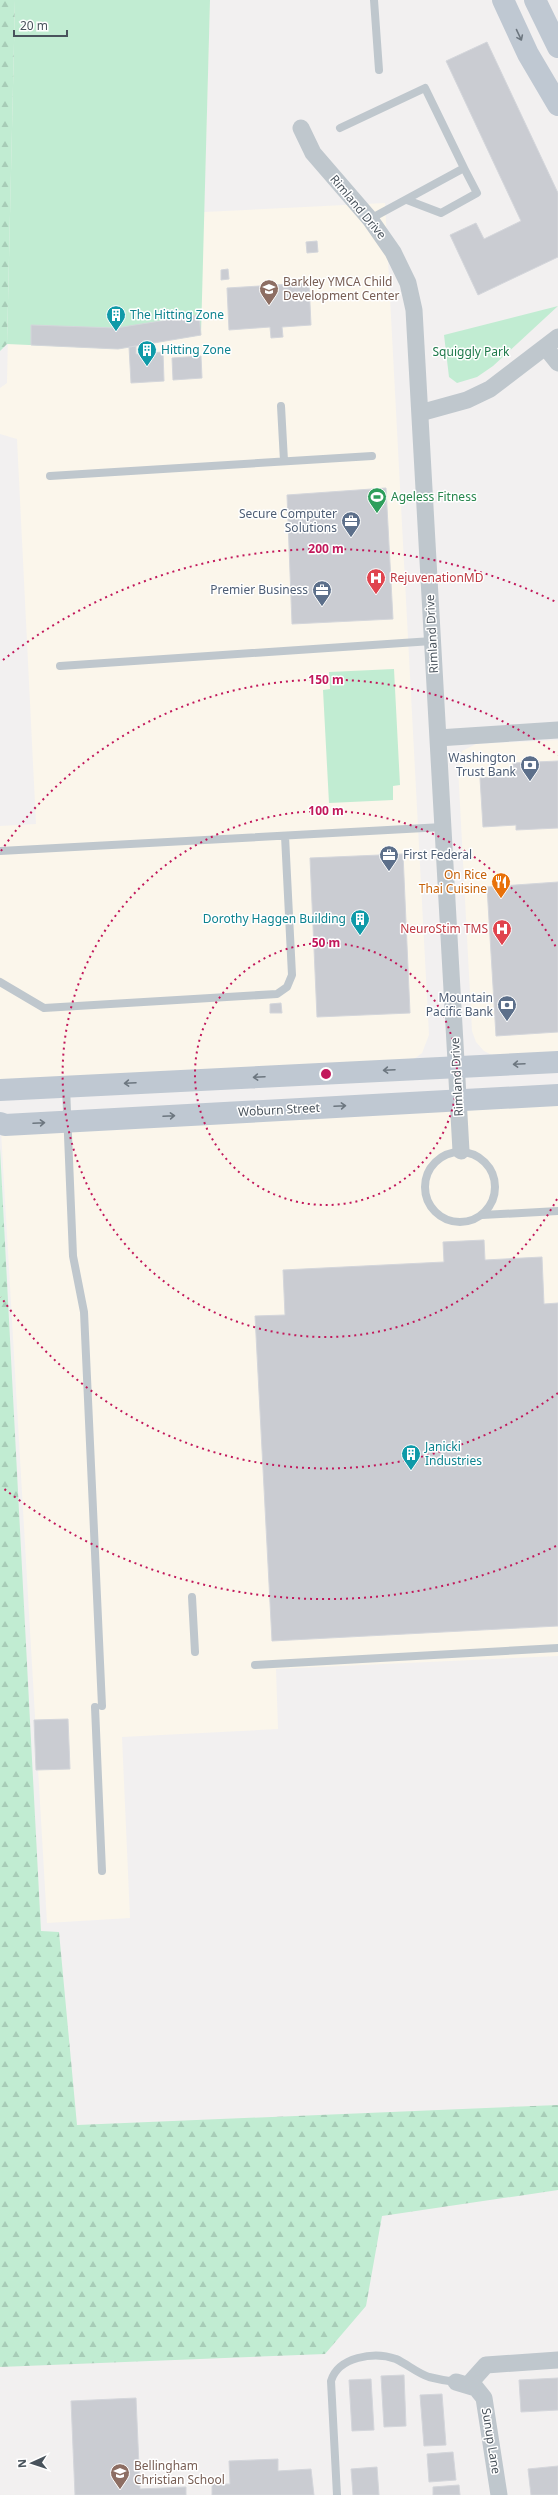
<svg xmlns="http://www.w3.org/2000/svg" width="558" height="2495" viewBox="0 0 558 2495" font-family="'Noto Sans',sans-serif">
	<defs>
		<pattern id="forest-firs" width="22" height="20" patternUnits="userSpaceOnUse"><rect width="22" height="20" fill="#c1ecd2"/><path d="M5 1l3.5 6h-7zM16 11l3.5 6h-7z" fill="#a7ccb7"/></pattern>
	</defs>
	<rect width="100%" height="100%" fill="#f2f0f0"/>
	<path fill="#fbf6eb" d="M15 0H210L204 212 385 203 429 1035 422 1053 414 1059 0 1085V826L36 824 17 439 0 434V388L7 383Z
		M558 740V1052L494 1056 484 1051 476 1042 472 1031 458 767 462 751 476 744Z
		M558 1103V1656L276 1669 278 1729 122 1737 130 1918 47 1923 1 1131Z"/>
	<path fill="#c1ecd2" d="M15 0H210L201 335 118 349 7 344Z
		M558 306 493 366 477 377 457 383 449 377 444 335Z
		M394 669 400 785 393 786V800L329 803 323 690 330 689 329 672Z"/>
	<path fill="url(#forest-firs)" d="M0 0H15L7 344 0 351Z
		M0 1148 41 1931 59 1932 77 2125 558 2105V2190L382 2216 366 2306 325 2354 0 2367Z"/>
	<path fill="#caccd2" stroke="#d4d6db" d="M487 42 558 193V257L478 295 450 235 476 223 484 239 521 221 446 61Z
		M317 241 318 252 307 253 306 242Z
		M228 269 229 279 221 280V270Z
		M309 283 311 325 282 327 283 337 271 338 270 327 229 330 227 288Z
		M199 315 201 335 118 349 31 345V325L116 328Z
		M136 346V354L163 352 164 381 131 383 129 347Z
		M201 356 202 378 173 380 172 358Z
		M386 488 393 619 292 624 287 495Z
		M558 761V828L516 830V825L483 827 480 778 514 776 513 763Z
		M403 854 410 1013 317 1017 310 858Z
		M558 882V1032L496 1036 487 887Z
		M281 1003 282 1013H270V1004Z
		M484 1240 485 1260 542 1257 544 1304 558 1303V1626L272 1641 255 1316 285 1315 283 1270 444 1262 443 1242Z
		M68 1719 70 1769 36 1770 34 1720Z
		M404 2375 406 2426 384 2427 381 2376Z
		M558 2378V2410L521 2412 519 2380Z
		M371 2379 374 2430 352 2431 349 2380Z
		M442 2394 446 2445 424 2446 420 2395Z
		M136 2398 140 2489 186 2487V2495H75L71 2401Z
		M453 2452 456 2480 429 2482 427 2454Z
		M278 2459V2471L311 2469 314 2495H212V2484H230L229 2461Z
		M558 2466V2495H531L528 2469Z
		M377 2467 379 2495H353L351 2469Z
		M459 2485 460 2495H433V2487Z"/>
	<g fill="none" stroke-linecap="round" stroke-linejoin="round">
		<path stroke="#bfc7cd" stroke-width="8" d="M374 0 379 70
			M340 128 425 88 464 168 370 219
			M407 200 441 213 477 193 464 168
			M281 406 284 461
			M50 476 372 456
			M60 666 432 641
			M0 851 443 827
			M0 982 44 1008 277 994 287 987 292 975 285 836
			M66 1087 73 1256 84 1312 102 1706
			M425 1187a35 35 0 1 1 70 0a35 35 0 1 1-70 0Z
			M482 1215 558 1211
			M192 1597 195 1652
			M255 1665 558 1648
			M95 1707 102 1871
			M337 2495 331 2381C338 2357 374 2351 396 2359 407 2364 417 2373 429 2377 437 2379 447 2381 456 2382"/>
		<path stroke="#bfc7cd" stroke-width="17" d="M301 128 313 153 370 219 393 252 408 283 414 310 461 1151
			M546 348 558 363
			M420 413 467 400 490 389 558 337
			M438 738 558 730
			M456 2382 476 2388 484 2398 499 2495
			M469 2384 486 2365 558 2360"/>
		<path stroke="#bfc8d2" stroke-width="22" d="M503 0 528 54 558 105
			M535 0 558 47
			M0 1090 558 1062
			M0 1123 5 1125 558 1095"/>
	</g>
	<defs><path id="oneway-shaft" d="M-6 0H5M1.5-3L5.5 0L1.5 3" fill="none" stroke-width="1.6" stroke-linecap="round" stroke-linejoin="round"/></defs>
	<g stroke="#6c767f">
		<use href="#oneway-shaft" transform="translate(519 35) rotate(65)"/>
		<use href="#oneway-shaft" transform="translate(519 1064) rotate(177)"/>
		<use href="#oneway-shaft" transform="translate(389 1070) rotate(177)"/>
		<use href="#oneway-shaft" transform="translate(259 1077) rotate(177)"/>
		<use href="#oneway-shaft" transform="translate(130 1083) rotate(177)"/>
		<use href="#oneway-shaft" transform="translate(340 1106) rotate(-3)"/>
		<use href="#oneway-shaft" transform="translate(169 1116) rotate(-3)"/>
		<use href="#oneway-shaft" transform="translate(39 1123) rotate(-3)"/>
	</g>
	<g fill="none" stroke="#c2185b" stroke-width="2" stroke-dasharray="2 4">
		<circle cx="326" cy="1074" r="131"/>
		<path d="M557 1199A263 263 0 1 1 557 949"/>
		<path d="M558 1393A394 394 0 0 1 1 1297M1 851A394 394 0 0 1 558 755"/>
		<path d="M556 1546A525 525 0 0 1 3 1488M3 660A525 525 0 0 1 556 602"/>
	</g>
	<defs>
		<symbol id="school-pin" viewBox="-11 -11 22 30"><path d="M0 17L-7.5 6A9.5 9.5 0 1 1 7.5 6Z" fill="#8d6e63" stroke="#fff"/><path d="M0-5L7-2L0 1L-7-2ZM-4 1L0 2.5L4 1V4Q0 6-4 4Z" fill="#fff"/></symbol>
		<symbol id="building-pin" viewBox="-11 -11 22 30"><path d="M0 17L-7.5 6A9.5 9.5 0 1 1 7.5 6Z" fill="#0f9aa8" stroke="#fff"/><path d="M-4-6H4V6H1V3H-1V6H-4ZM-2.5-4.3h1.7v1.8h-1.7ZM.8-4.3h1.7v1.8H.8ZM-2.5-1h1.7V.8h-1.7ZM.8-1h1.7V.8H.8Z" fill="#fff"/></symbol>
		<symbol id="stadium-pin" viewBox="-11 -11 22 30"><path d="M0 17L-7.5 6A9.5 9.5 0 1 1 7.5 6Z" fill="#2e9e5b" stroke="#fff"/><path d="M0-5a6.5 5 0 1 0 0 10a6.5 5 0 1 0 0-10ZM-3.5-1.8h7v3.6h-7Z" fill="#fff"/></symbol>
		<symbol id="office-pin" viewBox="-11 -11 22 30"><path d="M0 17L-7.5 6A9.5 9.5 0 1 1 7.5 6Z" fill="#5c6f8a" stroke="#fff"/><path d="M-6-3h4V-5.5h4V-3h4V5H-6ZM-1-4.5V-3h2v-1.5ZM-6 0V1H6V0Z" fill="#fff"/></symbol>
		<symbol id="hospital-pin" viewBox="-11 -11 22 30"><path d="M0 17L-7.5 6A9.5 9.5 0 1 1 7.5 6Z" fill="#e0444e" stroke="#fff"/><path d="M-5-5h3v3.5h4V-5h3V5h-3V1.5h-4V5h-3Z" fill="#fff"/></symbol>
		<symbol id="bank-pin" viewBox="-11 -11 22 30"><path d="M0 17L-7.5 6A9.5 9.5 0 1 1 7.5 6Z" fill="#5c6f8a" stroke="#fff"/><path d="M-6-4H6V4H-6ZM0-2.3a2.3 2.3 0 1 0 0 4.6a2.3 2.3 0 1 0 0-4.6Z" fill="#fff"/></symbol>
		<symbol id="restaurant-pin" viewBox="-11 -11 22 30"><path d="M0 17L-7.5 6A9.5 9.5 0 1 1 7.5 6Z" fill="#e8710a" stroke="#fff"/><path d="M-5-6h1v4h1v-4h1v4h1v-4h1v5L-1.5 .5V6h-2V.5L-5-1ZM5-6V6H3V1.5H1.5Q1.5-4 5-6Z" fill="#fff"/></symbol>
	</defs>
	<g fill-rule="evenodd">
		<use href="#school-pin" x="258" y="278" width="22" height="30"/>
		<use href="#building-pin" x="105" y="304" width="22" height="30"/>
		<use href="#building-pin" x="136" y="339" width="22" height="30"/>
		<use href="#stadium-pin" x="366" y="486" width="22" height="30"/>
		<use href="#office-pin" x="340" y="510" width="22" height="30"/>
		<use href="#hospital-pin" x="365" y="567" width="22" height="30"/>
		<use href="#office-pin" x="311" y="579" width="22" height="30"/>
		<use href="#bank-pin" x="519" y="754" width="22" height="30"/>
		<use href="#office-pin" x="378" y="844" width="22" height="30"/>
		<use href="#restaurant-pin" x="490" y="871" width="22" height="30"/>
		<use href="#building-pin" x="349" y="908" width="22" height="30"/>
		<use href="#hospital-pin" x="491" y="918" width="22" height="30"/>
		<use href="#bank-pin" x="496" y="994" width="22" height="30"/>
		<use href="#building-pin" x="400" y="1443" width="22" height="30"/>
		<use href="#school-pin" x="109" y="2462" width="22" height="30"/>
	</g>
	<g text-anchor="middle" stroke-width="3" stroke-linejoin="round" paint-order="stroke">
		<g font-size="12" fill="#49535c" stroke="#fff">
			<text transform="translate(358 207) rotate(50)" y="4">Rimland Drive</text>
			<text transform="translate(432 634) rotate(-93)" y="4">Rimland Drive</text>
			<text transform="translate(457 1077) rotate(-93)" y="4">Rimland Drive</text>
			<text transform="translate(279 1110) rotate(-3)" y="4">Woburn Street</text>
			<text transform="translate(491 2441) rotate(81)" y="4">Sunup Lane</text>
		</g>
		<g font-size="12" fill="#785e54" stroke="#fff" text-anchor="start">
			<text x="283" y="286">Barkley YMCA Child<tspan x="283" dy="14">Development Center</tspan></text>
			<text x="134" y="2470">Bellingham<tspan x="134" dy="14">Christian School</tspan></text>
		</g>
		<g font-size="12" fill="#0d838f" stroke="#fff" text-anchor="start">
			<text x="130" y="319">The Hitting Zone</text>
			<text x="161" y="354">Hitting Zone</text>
			<text x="346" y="923" text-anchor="end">Dorothy Haggen Building</text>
			<text x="425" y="1451">Janicki<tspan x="425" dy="14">Industries</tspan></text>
		</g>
		<g font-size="12" fill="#1e794a" stroke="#fff">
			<text x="471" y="356">Squiggly Park</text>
		</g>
		<g font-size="12" fill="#27864d" stroke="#fff" text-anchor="start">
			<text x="391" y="501">Ageless Fitness</text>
		</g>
		<g font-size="12" fill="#4e5e75" stroke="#fff" text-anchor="end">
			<text x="337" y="518">Secure Computer<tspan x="337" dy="14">Solutions</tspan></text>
			<text x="308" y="594">Premier Business</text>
			<text x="516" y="762">Washington<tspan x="516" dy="14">Trust Bank</tspan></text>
			<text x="403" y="859" text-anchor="start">First Federal</text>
			<text x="493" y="1002">Mountain<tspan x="493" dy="14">Pacific Bank</tspan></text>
		</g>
		<g font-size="12" fill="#be3a42" stroke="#fff" text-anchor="start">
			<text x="390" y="582">RejuvenationMD</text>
			<text x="488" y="933" text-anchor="end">NeuroStim TMS</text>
		</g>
		<g font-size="12" fill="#c56008" stroke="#fff" text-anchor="end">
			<text x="487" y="879">On Rice<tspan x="487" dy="14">Thai Cuisine</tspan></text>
		</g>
	</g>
	<circle cx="326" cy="1074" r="6" fill="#c2185b" stroke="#fff" stroke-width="2"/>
	<g font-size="12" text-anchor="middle" font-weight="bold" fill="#c2185b" stroke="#fff" stroke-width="3" stroke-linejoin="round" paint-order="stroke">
		<text x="326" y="553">200 m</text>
		<text x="326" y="684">150 m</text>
		<text x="326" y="815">100 m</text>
		<text x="326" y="947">50 m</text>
	</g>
	<g transform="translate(32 2463) rotate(267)" stroke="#ffffff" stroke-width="3" paint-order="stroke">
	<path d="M0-3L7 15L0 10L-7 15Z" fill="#49535c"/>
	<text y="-6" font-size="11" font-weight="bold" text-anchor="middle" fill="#49535c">N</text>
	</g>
	<path d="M14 30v6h53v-6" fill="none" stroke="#49535c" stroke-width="2"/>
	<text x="20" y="30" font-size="12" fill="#49535c" stroke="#ffffff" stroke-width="3" paint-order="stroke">20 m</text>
</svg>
